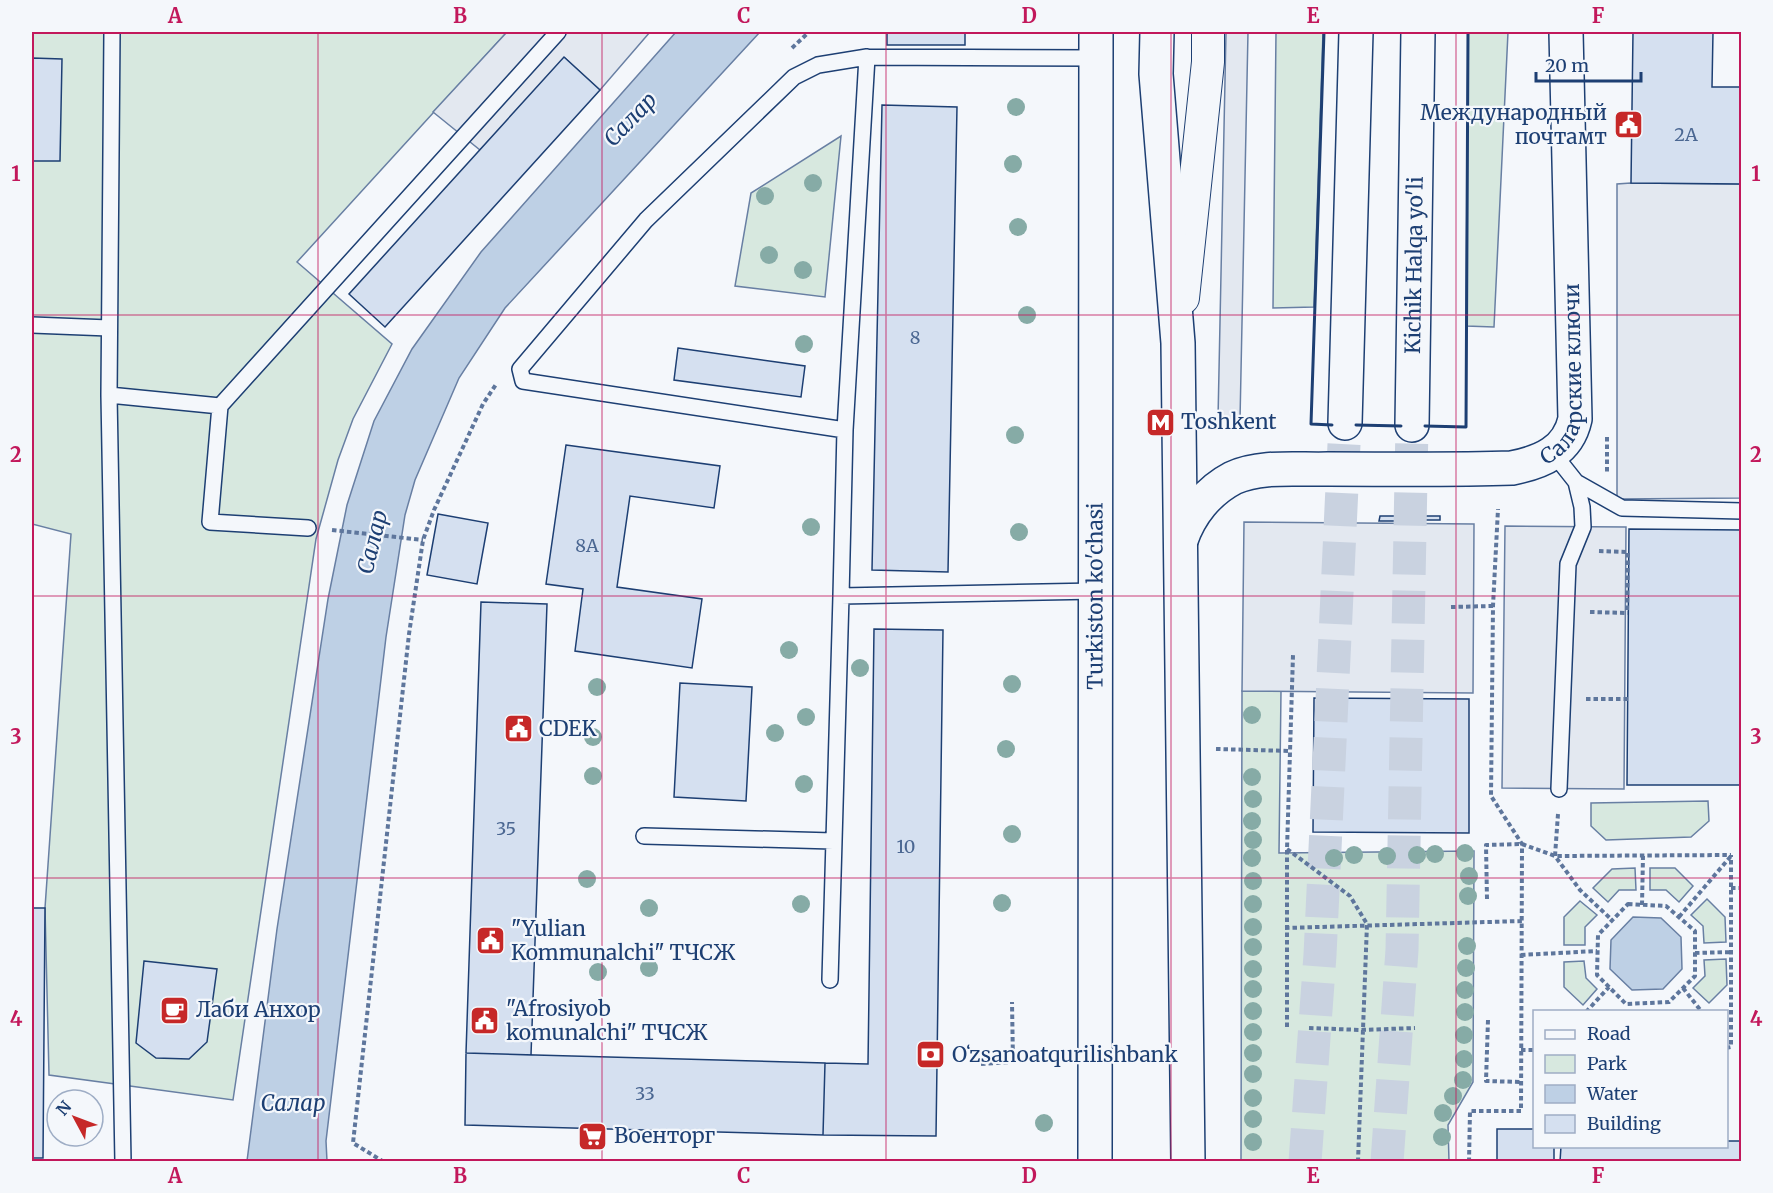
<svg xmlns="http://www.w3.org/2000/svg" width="1773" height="1193" viewBox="0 0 1773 1193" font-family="Merriweather,serif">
	<rect width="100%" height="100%" fill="#f4f7fb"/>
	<path fill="#d7e8df" stroke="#687fa3" stroke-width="1.5" d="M32 32H507L297 262 392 344 353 419 338 460 316 539 233 1100 49 1075 45 908 71 534 32 524Z
		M1276 32H1323L1314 307 1273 308Z
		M1468 32H1508L1494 327 1466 326Z
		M841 136 825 297 735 286 751 193Z
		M1242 691H1281L1279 853 1474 851 1473 1082 1448 1125 1449 1161H1241Z
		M1708 801 1709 821 1691 837 1606 840 1591 826V803Z
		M1635 868 1636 890H1619L1608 902 1593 888 1612 869Z
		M1650 868H1675L1693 886 1679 902 1666 890H1650Z
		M1707 899 1725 917 1726 942 1704 943 1703 926 1691 915Z
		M1580 901 1597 915 1585 927V945H1564V917Z
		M1726 959 1727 985 1709 1003 1693 988 1705 976 1704 960Z
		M1584 961 1586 978 1597 989 1583 1005 1564 987V962Z"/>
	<path fill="#e3e8f0" stroke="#687fa3" stroke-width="1.5" d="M507 32H650L600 90 565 58 480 150 433 112Z
		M1226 32H1248L1240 420 1218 419Z
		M1631 183 1741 184V498L1617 499V184Z
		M1244 522 1474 524 1473 693 1242 691Z
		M1505 526 1626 527 1624 789 1502 788Z"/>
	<path fill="#bed0e5" stroke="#687fa3" stroke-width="1.5" d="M676 32H760L505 308 459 378 415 480 405 515 386 637 326 1141 327 1161H247L277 929 328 599 347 505 374 421 412 349 481 252Z
		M1633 917 1661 918 1681 937 1682 969 1663 989 1632 990 1610 969 1611 940Z"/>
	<path fill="#d5e0f0" stroke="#1d3f73" stroke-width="1.5" d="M887 32H965V45H887Z
		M1633 32H1713L1712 87H1742V184L1631 183Z
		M564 57 600 90 385 327 349 294Z
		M32 58 62 59 60 161H32Z
		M882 105 957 107 948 572 872 570Z
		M678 348 805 366 801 397 674 380Z
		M566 445 720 466 714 508 630 496 617 587 702 599 692 668 575 651 583 589 546 584Z
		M438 514 488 523 477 584 427 575Z
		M1380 516H1400V521H1379Z
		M1420 516H1440V520H1420Z
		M1629 529 1742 530V785H1627Z
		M481 602 547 604 531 1055 466 1053Z
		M874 629 943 630 936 1136 823 1135 825 1063 868 1064Z
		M680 683 752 687 746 801 674 797Z
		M1314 698 1469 699V833L1313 832Z
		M32 908H45L43 1158H32Z
		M144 961 217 969 207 1042 189 1059 156 1058 136 1043Z
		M466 1053 825 1063 823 1135 465 1125Z
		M1497 1129H1534V1146H1554V1161H1497Z
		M1726 1141H1742V1162H1560L1561 1146H1726Z"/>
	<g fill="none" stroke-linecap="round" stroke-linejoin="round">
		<path stroke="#c9d2e0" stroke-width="33" stroke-dasharray="33 16" stroke-linecap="butt" d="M1305 1162 1320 955 1345 423
			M1387 1162 1402 950 1412 425"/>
		<defs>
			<path id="lane" d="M112 32 109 395 123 1162
				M32 325 109 328
				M109 395 220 406 558 32
				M220 406 210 522 308 528
				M845 430 523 381 520 369 646 220 794 77 818 65 867 57 1096 58
				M1553 453 1576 482 1582 507 1583 527 1568 564 1559 789
				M1576 482 1622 508 1742 511
				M841 596 845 430 867 57
				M644 836 833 841
				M830 980 841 596 1097 591"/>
			<path id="street" d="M1183 298 1208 62V32"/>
			<g id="primary">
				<path d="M1157 32 1156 74 1178 343 1188 1162"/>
				<path id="s1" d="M1181 540C1190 514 1208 491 1233 478 1261 465 1298 470 1328 469 1390 469 1451 470 1512 468 1542 462 1568 451 1575 419L1566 32"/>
				<path id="s2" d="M1095 1162 1096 32"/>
			</g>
			<g id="highway">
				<path d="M1345 423 1356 32"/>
				<path id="s3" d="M1412 425 1418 32"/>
			</g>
		</defs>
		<use href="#lane" stroke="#1d3f73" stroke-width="18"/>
		<use href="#street" stroke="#1d3f73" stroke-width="34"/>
		<use href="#primary" stroke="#1d3f73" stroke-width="36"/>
		<use href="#highway" stroke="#1d3f73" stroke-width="36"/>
		<path stroke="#5e769c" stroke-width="4" stroke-dasharray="4.5 3" stroke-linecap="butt" d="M792 48 809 32
			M1607 437V472
			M332 530 423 540
			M1599 551 1628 552 1627 613
			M1451 607 1493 606
			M1590 612 1628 613
			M1586 699H1628
			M1216 749 1290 751
			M1558 814 1555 856 1580 890 1612 920
			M1287 849 1350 896 1367 924 1358 1161
			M1731 888H1742
			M1487 899 1486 845 1522 844 1555 856 1731 855
			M1628 904 1666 906 1695 931V976L1669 1002 1626 1004 1597 975 1598 935Z
			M1642 905 1643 856
			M1679 917 1731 856
			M1285 928 1522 921
			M1695 953 1731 952
			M1521 955 1597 951
			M1683 988 1702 1012
			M1586 1012 1609 987
			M1488 1020 1486 1081 1521 1082
			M1287 1027V849L1293 655
			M1309 1028 1361 1030 1415 1028
			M1726 1048 1731 1047V855
			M1521 1050H1534
			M981 1064 1013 1062 1012 1002
			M384 1162 353 1143 409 634 423 540 434 510 483 404 497 383
			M1469 1162 1470 1111H1521L1522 844 1491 796 1493 606 1498 509"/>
		<use href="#lane" stroke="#f4f7fb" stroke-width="15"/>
		<use href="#street" stroke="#f4f7fb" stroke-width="32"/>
		<use href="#primary" stroke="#f4f7fb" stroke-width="33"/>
		<use href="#highway" stroke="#f4f7fb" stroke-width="33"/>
		<path stroke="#1d3f73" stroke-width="3" d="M1324 32 1311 424 1332 425
			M1356 425 1401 426
			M1425 426 1466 427 1468 32"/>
	</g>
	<g fill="#86aba6">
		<circle cx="1016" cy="107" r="9"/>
		<circle cx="1013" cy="164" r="9"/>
		<circle cx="813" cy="183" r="9"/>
		<circle cx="765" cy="196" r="9"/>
		<circle cx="1018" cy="227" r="9"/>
		<circle cx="769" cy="255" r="9"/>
		<circle cx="803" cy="270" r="9"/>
		<circle cx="1027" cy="315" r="9"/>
		<circle cx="804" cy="344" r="9"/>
		<circle cx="1015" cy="435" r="9"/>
		<circle cx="811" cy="527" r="9"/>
		<circle cx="1019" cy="532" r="9"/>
		<circle cx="789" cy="650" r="9"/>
		<circle cx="860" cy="668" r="9"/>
		<circle cx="1012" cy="684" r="9"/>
		<circle cx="597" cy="687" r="9"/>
		<circle cx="1252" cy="715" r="9"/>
		<circle cx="806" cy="717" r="9"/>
		<circle cx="775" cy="733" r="9"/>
		<circle cx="593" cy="737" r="9"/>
		<circle cx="1006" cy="749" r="9"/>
		<circle cx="593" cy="776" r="9"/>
		<circle cx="1252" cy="777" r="9"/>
		<circle cx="804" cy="784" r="9"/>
		<circle cx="1253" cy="799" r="9"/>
		<circle cx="1252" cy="821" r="9"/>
		<circle cx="1012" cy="834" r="9"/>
		<circle cx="1253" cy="840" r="9"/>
		<circle cx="1465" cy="853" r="9"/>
		<circle cx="1435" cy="854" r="9"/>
		<circle cx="1354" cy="855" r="9"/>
		<circle cx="1417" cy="855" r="9"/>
		<circle cx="1387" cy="856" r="9"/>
		<circle cx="1252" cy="858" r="9"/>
		<circle cx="1334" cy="858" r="9"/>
		<circle cx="1469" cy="876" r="9"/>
		<circle cx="587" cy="879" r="9"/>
		<circle cx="1253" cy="881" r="9"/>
		<circle cx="1468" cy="896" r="9"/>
		<circle cx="1002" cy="903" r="9"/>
		<circle cx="801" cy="904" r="9"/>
		<circle cx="1253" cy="904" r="9"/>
		<circle cx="649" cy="908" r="9"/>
		<circle cx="1253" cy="927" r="9"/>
		<circle cx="1467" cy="946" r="9"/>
		<circle cx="1253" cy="947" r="9"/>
		<circle cx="649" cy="968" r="9"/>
		<circle cx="1466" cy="968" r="9"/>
		<circle cx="1253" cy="969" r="9"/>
		<circle cx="598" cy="972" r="9"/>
		<circle cx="1253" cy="989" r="9"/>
		<circle cx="1465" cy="990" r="9"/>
		<circle cx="1253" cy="1011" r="9"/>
		<circle cx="1465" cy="1012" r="9"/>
		<circle cx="1253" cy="1032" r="9"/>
		<circle cx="1464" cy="1035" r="9"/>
		<circle cx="1253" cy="1053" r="9"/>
		<circle cx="1464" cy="1059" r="9"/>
		<circle cx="1253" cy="1074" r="9"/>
		<circle cx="1463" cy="1080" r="9"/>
		<circle cx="1453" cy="1096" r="9"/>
		<circle cx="1253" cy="1098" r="9"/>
		<circle cx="1443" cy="1113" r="9"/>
		<circle cx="1253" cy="1119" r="9"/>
		<circle cx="1044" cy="1123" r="9"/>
		<circle cx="1442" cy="1137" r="9"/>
		<circle cx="1253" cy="1142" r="9"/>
	</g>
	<path fill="none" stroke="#c2185b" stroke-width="1.5" stroke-opacity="0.55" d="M318 32V1162M602 32V1162M886 32V1162M1171 32V1162M1456 32V1162M32 315H1742M32 596H1742M32 878H1742"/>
	<defs>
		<symbol id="civic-square" viewBox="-11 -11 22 22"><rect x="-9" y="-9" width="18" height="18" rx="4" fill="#c62828" stroke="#f4f7fb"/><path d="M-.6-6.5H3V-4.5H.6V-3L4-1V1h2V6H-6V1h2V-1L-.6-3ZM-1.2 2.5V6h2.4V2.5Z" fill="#fff"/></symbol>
		<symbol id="metro-square" viewBox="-11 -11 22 22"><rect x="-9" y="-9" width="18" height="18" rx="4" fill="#c62828" stroke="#f4f7fb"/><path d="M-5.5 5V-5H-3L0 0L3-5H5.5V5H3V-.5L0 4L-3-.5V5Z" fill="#fff"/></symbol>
		<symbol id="cafe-square" viewBox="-11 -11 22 22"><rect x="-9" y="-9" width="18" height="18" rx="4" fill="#c62828" stroke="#f4f7fb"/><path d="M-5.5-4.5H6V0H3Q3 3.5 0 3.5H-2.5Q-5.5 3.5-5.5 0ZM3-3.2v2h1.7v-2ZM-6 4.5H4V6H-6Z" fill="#fff"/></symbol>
		<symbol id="bank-square" viewBox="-11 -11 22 22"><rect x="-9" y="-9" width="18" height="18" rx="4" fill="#c62828" stroke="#f4f7fb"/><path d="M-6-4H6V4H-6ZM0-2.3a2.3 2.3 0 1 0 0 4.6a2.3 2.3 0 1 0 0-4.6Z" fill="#fff"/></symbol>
		<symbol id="supermarket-square" viewBox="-11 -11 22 22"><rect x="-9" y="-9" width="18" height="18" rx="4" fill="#c62828" stroke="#f4f7fb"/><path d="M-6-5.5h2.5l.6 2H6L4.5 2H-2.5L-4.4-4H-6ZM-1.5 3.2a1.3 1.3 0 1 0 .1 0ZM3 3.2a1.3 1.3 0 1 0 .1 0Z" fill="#fff"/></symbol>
	</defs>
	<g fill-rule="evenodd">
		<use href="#civic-square" x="1612" y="108" width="33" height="33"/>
		<use href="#metro-square" x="1144" y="406" width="33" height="33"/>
		<use href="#civic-square" x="502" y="712" width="33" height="33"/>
		<use href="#civic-square" x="474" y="924" width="33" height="33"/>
		<use href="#cafe-square" x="158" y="994" width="33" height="33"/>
		<use href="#civic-square" x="468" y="1004" width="33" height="33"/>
		<use href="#bank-square" x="914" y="1038" width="33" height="33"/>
		<use href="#supermarket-square" x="576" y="1120" width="33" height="33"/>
	</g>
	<g text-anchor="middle" stroke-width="4.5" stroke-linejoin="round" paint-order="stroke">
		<g font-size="18" fill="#4b6792">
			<text x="1686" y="141">2A</text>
			<text x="915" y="344">8</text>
			<text x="587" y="552">8A</text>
			<text x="506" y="835">35</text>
			<text x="906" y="853">10</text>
			<text x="645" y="1100">33</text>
		</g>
		<g font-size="21" fill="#1d3f73" stroke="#f4f7fb" text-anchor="start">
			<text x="1607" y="120" text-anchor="end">Международный<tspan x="1607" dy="24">почтамт</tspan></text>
			<text x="1181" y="429">Toshkent</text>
			<text x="539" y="736">CDEK</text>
			<text x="511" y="936">"Yulian<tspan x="511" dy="24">Kommunalchi" ТЧСЖ</tspan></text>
			<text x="506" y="1016">"Afrosiyob<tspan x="506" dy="24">komunalchi" ТЧСЖ</tspan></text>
			<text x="196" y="1017">Лаби Анхор</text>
			<text x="952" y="1062">Oʻzsanoatqurilishbank</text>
			<text x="614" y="1143">Военторг</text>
		</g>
		<g font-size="21" fill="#1d3f73" stroke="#f4f7fb">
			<text dy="7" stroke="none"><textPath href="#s3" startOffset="160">Kichik Halqa yo'li</textPath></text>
			<text dy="7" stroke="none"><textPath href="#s1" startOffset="489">Саларские ключи</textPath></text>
			<text dy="7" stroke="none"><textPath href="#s2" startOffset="566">Turkiston ko'chasi</textPath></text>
		</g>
		<g font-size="22" font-style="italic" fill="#1d3f73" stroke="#f4f7fb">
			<text transform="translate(630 119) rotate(-46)" y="8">Салар</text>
			<text transform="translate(372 542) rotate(-76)" y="8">Салар</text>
			<text x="293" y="1111">Салар</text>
		</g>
	</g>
	<rect width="1773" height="1193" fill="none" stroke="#f4f7fb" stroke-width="66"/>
	<rect x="1533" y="1010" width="195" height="138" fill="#f4f7fb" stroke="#9eadc5" stroke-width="1.5"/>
	<rect x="1545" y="1030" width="30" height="9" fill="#f4f7fb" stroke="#9eadc5" stroke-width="1.5"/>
	<text x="1587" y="1040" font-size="18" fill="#1d3f73">Road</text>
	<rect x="1545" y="1055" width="30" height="18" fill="#d7e8df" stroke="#9eadc5" stroke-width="1.5"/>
	<text x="1587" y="1070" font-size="18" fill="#1d3f73">Park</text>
	<rect x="1545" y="1085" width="30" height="18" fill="#bed0e5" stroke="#9eadc5" stroke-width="1.5"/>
	<text x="1587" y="1100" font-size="18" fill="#1d3f73">Water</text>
	<rect x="1545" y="1115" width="30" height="18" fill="#d5e0f0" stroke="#9eadc5" stroke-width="1.5"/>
	<text x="1587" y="1130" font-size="18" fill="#1d3f73">Building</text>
	<g transform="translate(75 1118) rotate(311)"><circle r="28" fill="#f4f7fb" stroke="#9eadc5" stroke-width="1.5"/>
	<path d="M0-4.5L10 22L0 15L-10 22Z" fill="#c62828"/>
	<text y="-9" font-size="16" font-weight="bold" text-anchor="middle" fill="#1d3f73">N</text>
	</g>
	<path d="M1536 72v9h105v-9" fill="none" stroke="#1d3f73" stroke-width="3"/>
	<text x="1545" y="72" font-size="18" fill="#1d3f73" stroke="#f4f7fb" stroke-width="4.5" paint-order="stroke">20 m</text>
	<rect x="33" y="33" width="1707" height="1127" fill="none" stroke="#c2185b" stroke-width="2"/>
	<g font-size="20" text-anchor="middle" font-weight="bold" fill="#c2185b">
		<text x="175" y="23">A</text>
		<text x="460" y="23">B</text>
		<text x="744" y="23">C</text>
		<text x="1029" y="23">D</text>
		<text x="1313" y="23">E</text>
		<text x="1598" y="23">F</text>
		<text x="16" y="181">1</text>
		<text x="1756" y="181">1</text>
		<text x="16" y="462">2</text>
		<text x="1756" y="462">2</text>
		<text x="16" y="744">3</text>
		<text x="1756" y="744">3</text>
		<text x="16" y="1026">4</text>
		<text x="1756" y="1026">4</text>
		<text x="175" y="1183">A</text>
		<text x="460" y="1183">B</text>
		<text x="744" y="1183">C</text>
		<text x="1029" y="1183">D</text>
		<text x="1313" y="1183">E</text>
		<text x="1598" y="1183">F</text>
	</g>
</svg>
